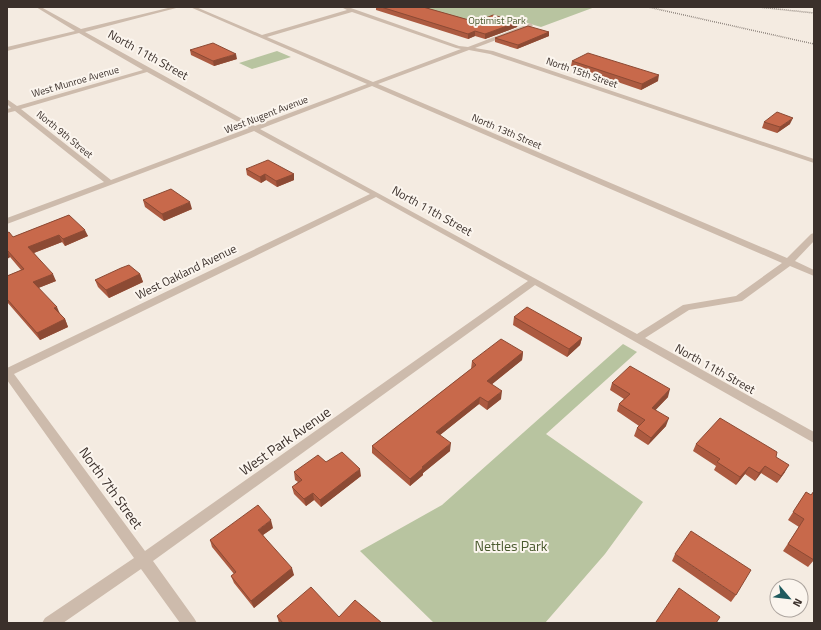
<svg xmlns="http://www.w3.org/2000/svg" width="821" height="630" viewBox="0 0 821 630" font-family="'Titillium Web',sans-serif">
	<rect width="100%" height="100%" fill="#f4ebe1"/>
	<path fill="#b8c4a0" d="M415 7H595L541 27 527 23 498 34Z
		M277 51 291 57 252 69 239 63Z
		M623 344 637 352 546 434 643 502 605 554 545 623H434L360 551 442 505Z"/>
	<g fill="none" stroke-linecap="round" stroke-linejoin="round">
		<path fill="#cdbbac" fill-rule="evenodd" d="M36 7H41L81 29 172 7H180L85 32 255 126 367 84 190 7H196L262 35 347 10 341 7H348L459 46 468 47 531 23 533 26 475 48 493 51 814 159V163L490 54 469 50 378 84 787 258 811 234 814 233V241L795 261 814 270V276L790 266 742 301 689 310 645 338 814 432V443L535 285 153 561 194 618 197 623H180L141 569 63 623H42L45 618 134 558 7 380V368L370 194 254 131 7 224V218L104 182 15 111 7 113V109L11 108 7 104V99L17 106 143 70 79 33 7 51V47L75 31ZM352 12 456 48 461 49 373 82 267 37ZM147 72 249 128 111 180 21 109ZM372 86 782 263 736 296 683 305 637 334 260 129ZM376 197 528 281 145 551 14 374Z"/>
		<path stroke="#3b302b" stroke-width="1.5" stroke-dasharray="0.5 1.5" stroke-linecap="butt" d="M648 7 814 44
			M758 7 814 13"/>
	</g>
	<path fill="#ac5a40" d="M376 7H423L476 22H518L517 27 485 39 475 36 468 39 376 10Z
		M549 32V36L517 49 495 42V38Z
		M190 50 237 59 214 66 191 55Z
		M572 61 658 81 641 90 571 66Z
		M764 122 790 124 777 133 762 128Z
		M246 169 294 174V180L277 187 266 180 261 183 247 175Z
		M143 200 192 209 164 221 145 207Z
		M69 215 88 236 65 246 62 242 34 253 56 281 38 288 65 319 68 327 40 340 7 302V276L21 270 10 257 7 259V233L13 237Z
		M140 274 143 282 109 298 98 287 95 280Z
		M514 317 582 338 580 345 567 357 513 325Z
		M523 352 522 360 492 384 501 399 487 410 479 404 440 435 450 451 423 473V475L410 486 372 453V446L471 369 472 361Z
		M612 383 668 397 655 410 666 426 648 445 634 436 637 428 639 426 617 411 619 404 624 399 610 390Z
		M696 444 776 457 785 472 777 483 761 473 755 481 745 474 736 485 714 470 716 466 693 451Z
		M326 462 361 476 321 507 314 500 306 506 294 494 292 487 298 482 295 480 294 472Z
		M806 492 814 560 808 567 783 551 799 527 788 520Z
		M273 528 263 535 294 575 254 608 234 583 231 576 234 574 212 547 210 540Z
		M675 554 736 595 731 602 672 561Z
		M277 616 339 617 382 623H279Z"/>
	<path fill="#8c4a34" d="M518 22 517 27 485 39V34Z
		M475 31V36L468 39V34Z
		M549 32V36L517 49 518 45Z
		M236 54 237 59 214 66 213 61Z
		M659 75 658 81 641 90 642 84Z
		M793 118 790 124 777 133 780 127Z
		M265 174 266 180 261 183 260 177Z
		M294 174V180L277 187 276 181Z
		M190 202 192 209 164 221 162 214Z
		M85 230 88 236 65 246 63 239Z
		M59 235 62 242 31 254 28 247Z
		M7 250 10 257 7 259Z
		M53 274 56 281 36 289 33 282Z
		M140 274 143 282 109 298 106 290Z
		M57 307 60 314 54 308Z
		M65 319 68 327 40 340 37 333Z
		M582 338 580 345 567 357 569 349Z
		M523 352 522 360 486 389 487 381Z
		M670 389 668 397 650 416 652 408Z
		M502 391 501 399 487 410 488 402Z
		M480 397 479 404 435 439 436 432Z
		M669 418 666 426 648 445 651 438Z
		M451 443 450 451 423 473V475L410 486V479L422 467Z
		M789 465 785 472 777 483 781 476Z
		M765 466 761 473 755 481 759 473Z
		M749 467 745 474 736 485 740 477Z
		M360 469 361 476 321 507 320 500Z
		M313 493 314 500 306 506 304 499Z
		M271 520 273 528 260 537 258 530Z
		M292 568 294 575 254 608 251 601Z"/>
	<path fill="#c8694b" stroke="#8c4a34" d="M381 7H423L476 22 493 15 518 22 485 34 475 31 468 34Z
		M528 26 549 32 518 45 495 38Z
		M213 43 236 54 213 61 190 50Z
		M588 53 659 75 642 84 572 61Z
		M777 112 793 118 780 127 764 122Z
		M268 160 294 174 276 181 265 174 260 177 246 169Z
		M171 189 190 202 162 214 143 200Z
		M69 215 85 230 63 239 59 235 28 247 53 274 33 282 57 307 54 308 65 319 37 333 7 299V276L24 269 7 250V233L9 232 13 237Z
		M129 265 140 274 106 290 95 280 121 268Z
		M527 307 582 338 569 349 514 317Z
		M501 339 523 352 487 381 502 391 488 402 480 397 436 432 451 443 422 467 423 468 410 479 372 446 476 365 472 361Z
		M630 366 670 389 652 408 669 418 651 438 637 428 645 420 619 404 630 394 612 383Z
		M720 418 777 452 776 457 789 465 781 476 765 466 759 473 749 467 740 477 717 462 720 459 696 444Z
		M342 452 360 469 320 500 313 493 304 499 292 487 302 480 294 472 318 455 326 462Z
		M814 491V560L788 544 804 519 793 512 806 492 811 495Z
		M258 505 271 520 258 530 292 568 251 601 231 576 236 572 210 540Z
		M691 531 751 570 736 595 675 554Z
		M311 587 339 617 355 600 382 623H320L319 622 318 623H283L277 616Z
		M679 588 720 617 716 623H658L656 622Z"/>
	<g text-anchor="middle" stroke-width="4" stroke-linejoin="round" paint-order="stroke">
		<g font-size="10" fill="#4a5a2e" stroke="#fbf5ee">
			<text x="497" y="24">Optimist Park</text>
		</g>
		<g font-size="10" fill="#3b302b" stroke="#fbf5ee">
			<text transform="translate(582 72) rotate(19)" y="4">North 15th Street</text>
			<text transform="translate(75 81) rotate(-16)" y="4">West Munroe Avenue</text>
			<text transform="translate(266 114) rotate(-21)" y="4">West Nugent Avenue</text>
			<text transform="translate(507 131) rotate(23)" y="4">North 13th Street</text>
			<text transform="translate(65 134) rotate(39)" y="4">North 9th Street</text>
		</g>
		<g font-size="12" fill="#3b302b" stroke="#fbf5ee">
			<text transform="translate(148 55) rotate(29)" y="4">North 11th Street</text>
			<text transform="translate(432 211) rotate(29)" y="4">North 11th Street</text>
			<text transform="translate(186 272) rotate(-26)" y="4">West Oakland Avenue</text>
			<text transform="translate(715 369) rotate(29)" y="4">North 11th Street</text>
		</g>
		<g font-size="14" fill="#3b302b" stroke="#fbf5ee">
			<text transform="translate(285 441) rotate(-35)" y="5">West Park Avenue</text>
			<text transform="translate(111 488) rotate(54)" y="5">North 7th Street</text>
		</g>
		<g font-size="14" fill="#4a5a2e" stroke="#fbf5ee">
			<text x="511" y="551">Nettles Park</text>
		</g>
	</g>
	<rect width="821" height="630" fill="none" stroke="#3b302b" stroke-width="16"/>
	<g transform="translate(789 598) rotate(118)"><circle r="19" fill="#fbf5ee" stroke="#aea6a0"/>
	<path d="M0-3L7 15L0 10L-7 15Z" fill="#1f5a5e"/>
	<text y="-6" font-size="11" font-weight="bold" text-anchor="middle" fill="#3b302b">N</text>
	</g>
</svg>
